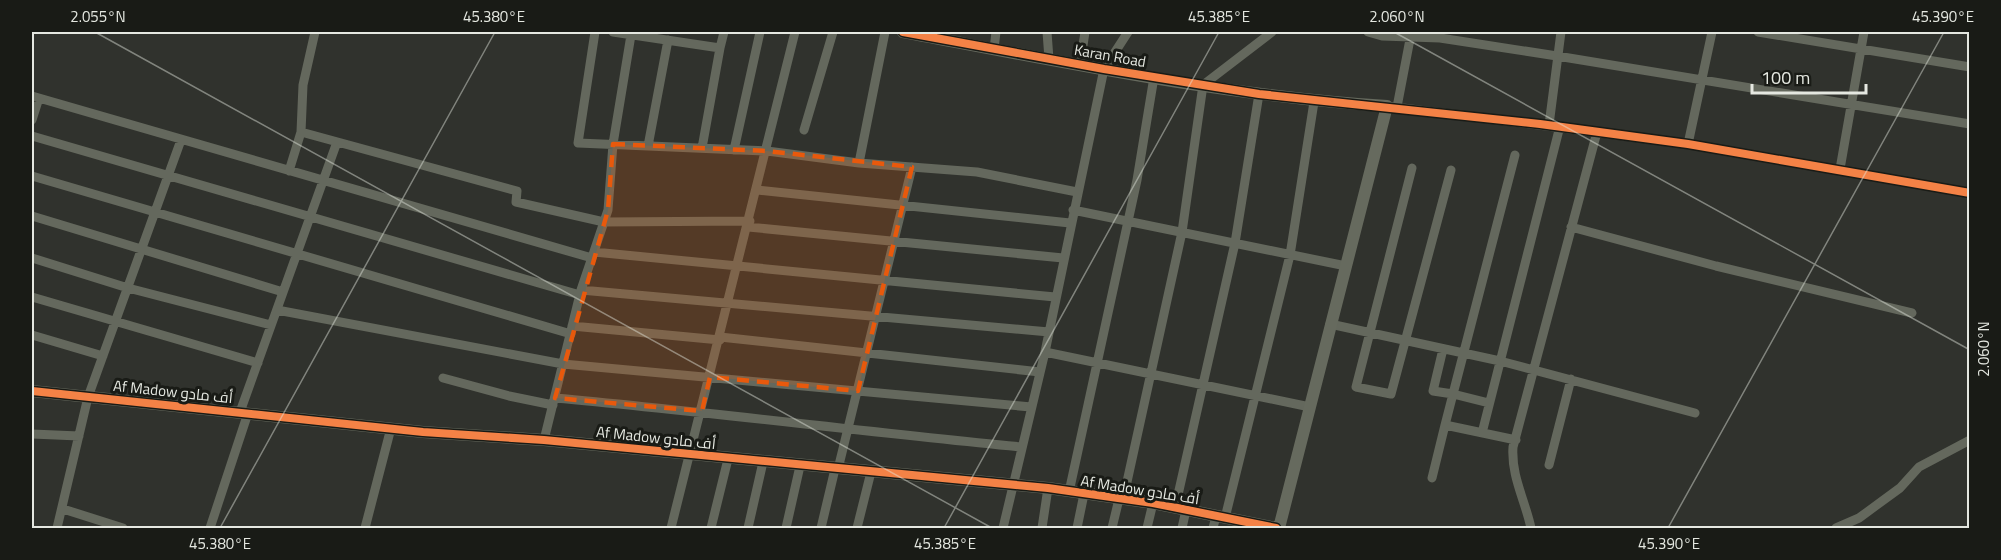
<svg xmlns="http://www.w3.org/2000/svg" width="2001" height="560" viewBox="0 0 2001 560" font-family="'Titillium Web',Cairo,sans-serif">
	<rect width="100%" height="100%" fill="#30322d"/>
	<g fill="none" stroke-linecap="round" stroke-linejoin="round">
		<path stroke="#64685d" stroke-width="9" d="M595 32 578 143 767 151 859 163 977 172 1077 192
			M613 32 720 48 724 32
			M1047 32 1049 59
			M1368 32 1382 36 1440 38 1557 56 1970 124
			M1758 32 1970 67
			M994 49 996 32
			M1080 65 1085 32
			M32 96 592 258
			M1387 106 1688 144 1970 193
			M1397 107 1411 34
			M32 120 39 98
			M1549 125 1561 32
			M804 130 833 32
			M301 132 517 191 516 202 604 222 750 221
			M32 136 580 295
			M1688 144 1712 32
			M648 146 668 40
			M702 148 720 48
			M734 150 760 32
			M859 163 885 32
			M1412 168 1356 387 1391 394 1451 170
			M1840 169 1864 32
			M289 171 301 132 303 85 315 32
			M32 176 571 334
			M757 190 1070 223
			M1073 210 1346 266
			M32 216 283 292
			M748 227 1063 258
			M1571 227 1716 266 1912 313
			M594 252 1055 297
			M32 258 128 288 271 325
			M581 290 1049 332
			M32 297 258 363
			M277 310 563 364 1031 407
			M1330 324 1500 361 1695 413
			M572 326 720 340
			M32 335 103 356
			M720 337 1040 372
			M1443 349 1433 391 1453 394 1445 425 1516 440
			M1045 352 1310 407
			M443 378 509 396 553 405
			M555 398C711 412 866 432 1022 447
			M1489 403 1453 394 1515 155
			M240 412 337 142
			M1482 433 1560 126
			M32 434 79 436
			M544 440 581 290 608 210 613 144 631 35
			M1549 465 1571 379
			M838 469 912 167
			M1432 478 1445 425
			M1069 492 1137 180 1154 77
			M1123 500 1182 232 1203 85 1272 32
			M1175 508 1235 243 1259 94
			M63 509 123 528
			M1225 518 1290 255 1314 102
			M57 528 88 397 181 140
			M210 528 248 413
			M365 528 391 428
			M671 528 795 32
			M711 528 728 459
			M748 528 763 462
			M786 528 800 466
			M821 528 835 469
			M857 528 871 472
			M1003 528 1045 352 1104 69 1128 32
			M1042 528 1048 488
			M1077 528 1084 494
			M1112 528 1119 499
			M1147 528 1153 503
			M1182 528 1186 510
			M1213 528 1216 516
			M1531 528C1525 500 1511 476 1513 447L1597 132
			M1836 528 1859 518 1900 488 1919 467 1970 440"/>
		<path stroke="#666a5e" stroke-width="12" d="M903 32C1063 62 1224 96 1387 106L1279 528
			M32 391 423 432 544 440 1048 488 1153 503 1276 528"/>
		<defs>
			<path id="cycleway" d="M903 32 1104 69 1259 94 1540 124 1688 144 1970 193
				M32 391 423 432 544 440 1048 488 1153 503 1276 528"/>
		</defs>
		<use href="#cycleway" stroke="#191b16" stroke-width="11"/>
		<use href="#cycleway" stroke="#f48246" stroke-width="8"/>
	</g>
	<path fill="#e8590c" fill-opacity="0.2" stroke="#e8590c" stroke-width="4.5" stroke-dasharray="12 8" stroke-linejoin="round" d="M613 144 767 151 912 167 858 391 710 377 702 411 555 398 608 210Z"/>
	<path fill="none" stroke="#e5e8e1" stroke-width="1.5" stroke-opacity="0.45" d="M95 32 992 528M1394 32 1970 350M220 528 495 32M944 528 1219 32M1668 528 1944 32"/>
	<g text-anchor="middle" stroke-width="6" stroke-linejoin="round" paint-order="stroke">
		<g font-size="15" fill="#e5e8e1" stroke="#191b16">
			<text transform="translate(1110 56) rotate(10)" y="5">Karan Road</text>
			<text transform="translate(173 392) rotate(6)" y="5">Af Madow أف مادو</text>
			<text transform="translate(656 438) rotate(6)" y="5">Af Madow أف مادو</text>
			<text transform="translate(1140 490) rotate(9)" y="5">Af Madow أف مادو</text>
		</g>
	</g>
	<rect width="2001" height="560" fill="none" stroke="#191b16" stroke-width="66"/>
	<path d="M1752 84v9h114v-9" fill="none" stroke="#e5e8e1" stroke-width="3"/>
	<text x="1761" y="84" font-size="18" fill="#e5e8e1" stroke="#191b16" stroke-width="4.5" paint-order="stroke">100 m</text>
	<rect x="33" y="33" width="1935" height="494" fill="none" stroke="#e5e8e1" stroke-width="2"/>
	<g font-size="15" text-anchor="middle" fill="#e5e8e1">
		<text x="98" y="22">2.055°N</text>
		<text x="494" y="22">45.380°E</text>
		<text x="1219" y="22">45.385°E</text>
		<text x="1397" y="22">2.060°N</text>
		<text x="1943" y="22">45.390°E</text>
		<text transform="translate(1984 349) rotate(-90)" y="5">2.060°N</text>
		<text x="220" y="549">45.380°E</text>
		<text x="945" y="549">45.385°E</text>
		<text x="1669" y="549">45.390°E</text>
	</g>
</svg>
